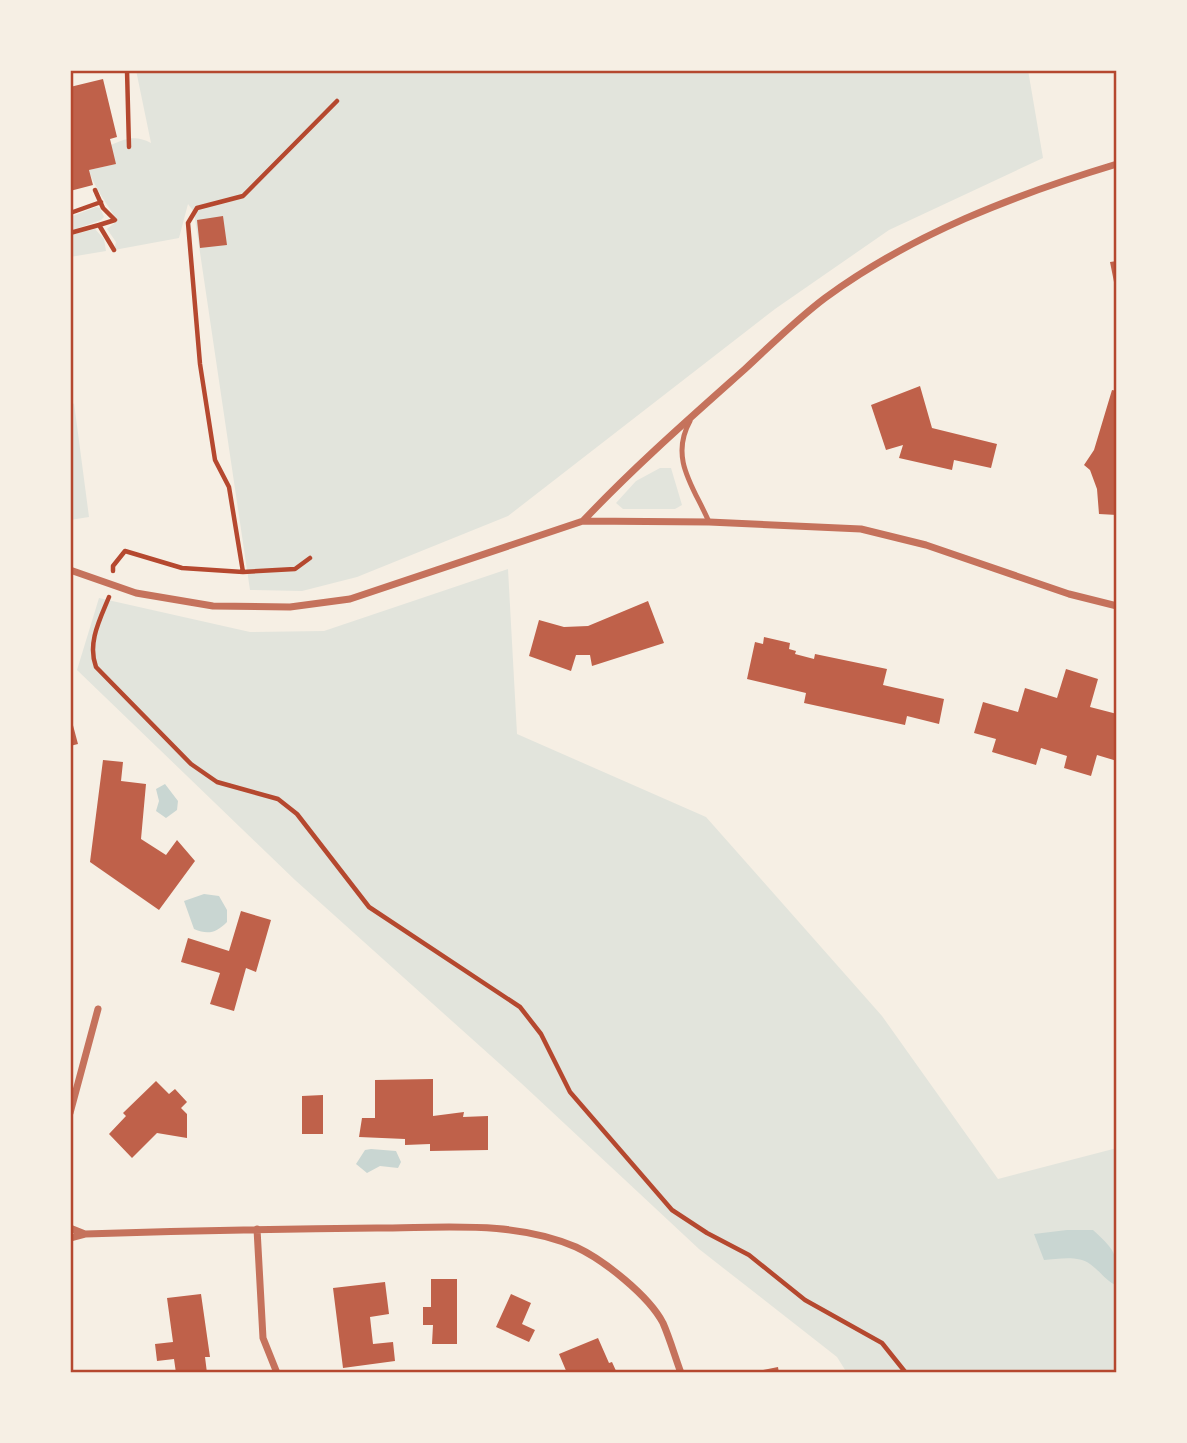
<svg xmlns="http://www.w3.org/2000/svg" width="1187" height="1443" viewBox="0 0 1187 1443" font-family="Arial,sans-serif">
	<rect width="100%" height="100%" fill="#f6efe4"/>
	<path fill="#e2e4dc" d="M136 70H1028L1043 158 889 230 775 309 508 516 357 577 302 591 250 590 194 212 188 204 179 238 114 250 116 242 107 229 117 221C108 204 94 188 89 170L115 164 111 145C127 138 136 135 151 143Z
		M96 207 100 208 104 217 101 220 70 231V217Z
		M95 229 104 239 106 251 70 257V235Z
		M74 403 89 517 70 520 72 506 70 410Z
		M660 468H671L682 505 675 509H623L616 503 636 481Z
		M508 569 517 734 706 817 882 1016 998 1179 1117 1148V1373H847L837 1357 699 1249 521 1083 295 880 77 670 99 598 250 632 324 631Z"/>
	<path fill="#c9d6d2" d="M165 784 178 801 177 810 166 818 156 811 159 801 156 789Z
		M204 894 219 896 227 910V922C216 933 208 935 194 929L184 901Z
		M371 1149 396 1151 401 1162 398 1168 380 1166 367 1173 356 1164 365 1150Z
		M1067 1230H1093C1117 1252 1117 1254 1117 1286 1105 1280 1100 1271 1090 1264 1079 1255 1057 1259 1044 1260L1034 1234Z"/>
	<path fill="#bf614a" d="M103 79 117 137 110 139 116 164 89 170 93 185 70 191V87Z
		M223 216 227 245 200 248 197 220Z
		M1117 261V292H1116L1110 262Z
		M920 386 932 428 997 444 991 468 954 460 952 470 899 458 903 445 886 450 871 405Z
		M1112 390 1117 391V515L1099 514 1097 489 1090 470 1084 465 1094 450Z
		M648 601 664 643 592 666 590 655H576L571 671 529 656 539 620 564 627 588 626Z
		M764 637 790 643 789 649 796 651 795 654 814 659 815 654 887 669 883 685 944 699 939 724 907 716 905 725 804 703 806 693 747 679 755 642 763 644Z
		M1066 669 1098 679 1090 707 1117 714V761L1097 755 1091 776 1064 768 1067 756 1041 748 1036 765 992 752 996 739 974 733 983 702 1018 712 1025 688 1057 698Z
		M70 714 78 744 70 746Z
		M103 760 123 762 121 781 146 784 141 839 166 855 177 840 195 861 159 910 90 862Z
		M241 911 271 920 256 972 246 968 234 1011 210 1004 220 973 181 962 188 938 229 951Z
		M433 1079V1116L464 1112 463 1117 488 1116V1150L430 1151V1144L405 1145V1139L359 1137 362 1118H375V1080Z
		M156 1081 169 1094 175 1089 187 1102 181 1108 187 1114V1138L157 1133 132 1158 109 1134 126 1116 123 1113Z
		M323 1095V1134H302V1096Z
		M431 1279H457V1344H432L433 1325H423V1307H431Z
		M385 1282 389 1314 370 1317 373 1344 393 1342 395 1361 343 1368 333 1288Z
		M201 1294 210 1357H205L207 1373H176L174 1359 157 1361 155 1344 173 1342 167 1298Z
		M511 1294 531 1303 522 1324 535 1330 529 1342 496 1327Z
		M598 1338 609 1363 612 1362 617 1373H567L559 1354Z
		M778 1367 779 1373H764L763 1370Z"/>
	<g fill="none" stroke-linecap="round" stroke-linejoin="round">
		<path stroke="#b5482f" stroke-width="4.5" d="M127 70 129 147
			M95 190 103 208 115 220 99 225
			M73 212 101 202
			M70 233 99 225 114 250
			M70 398V405
			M310 558 295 569 243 572 229 487 215 460 200 364 188 223 197 208 243 196 337 101
			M113 571V566L125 551 182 568 243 572
			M109 597C100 619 87 643 96 667L191 764 217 782 278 799 297 814 369 907 520 1007 541 1034 570 1092 672 1210 707 1233 749 1255 805 1300 882 1343 906 1373"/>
		<path stroke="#c5725c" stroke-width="5" d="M690 421C669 459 694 487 709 522"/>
		<path stroke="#c5725c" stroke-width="7" d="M583 521C634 467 690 418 745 369 771 345 797 319 825 298 912 234 1014 195 1117 164
			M70 570 136 593 213 606 290 607 350 599 583 521 709 522 861 529 926 545 1069 594 1117 606
			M70 1113 98 1009
			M70 1228 85 1234
			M257 1229 263 1338 277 1373
			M70 1238 85 1234C183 1231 280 1229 377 1228 443 1228 514 1220 576 1247 604 1260 649 1296 663 1323 670 1339 675 1357 681 1373"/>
	</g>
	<rect width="1187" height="1443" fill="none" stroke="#f6efe4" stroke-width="144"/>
	<rect x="72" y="72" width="1043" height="1299" fill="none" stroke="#b5482f" stroke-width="2.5"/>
</svg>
